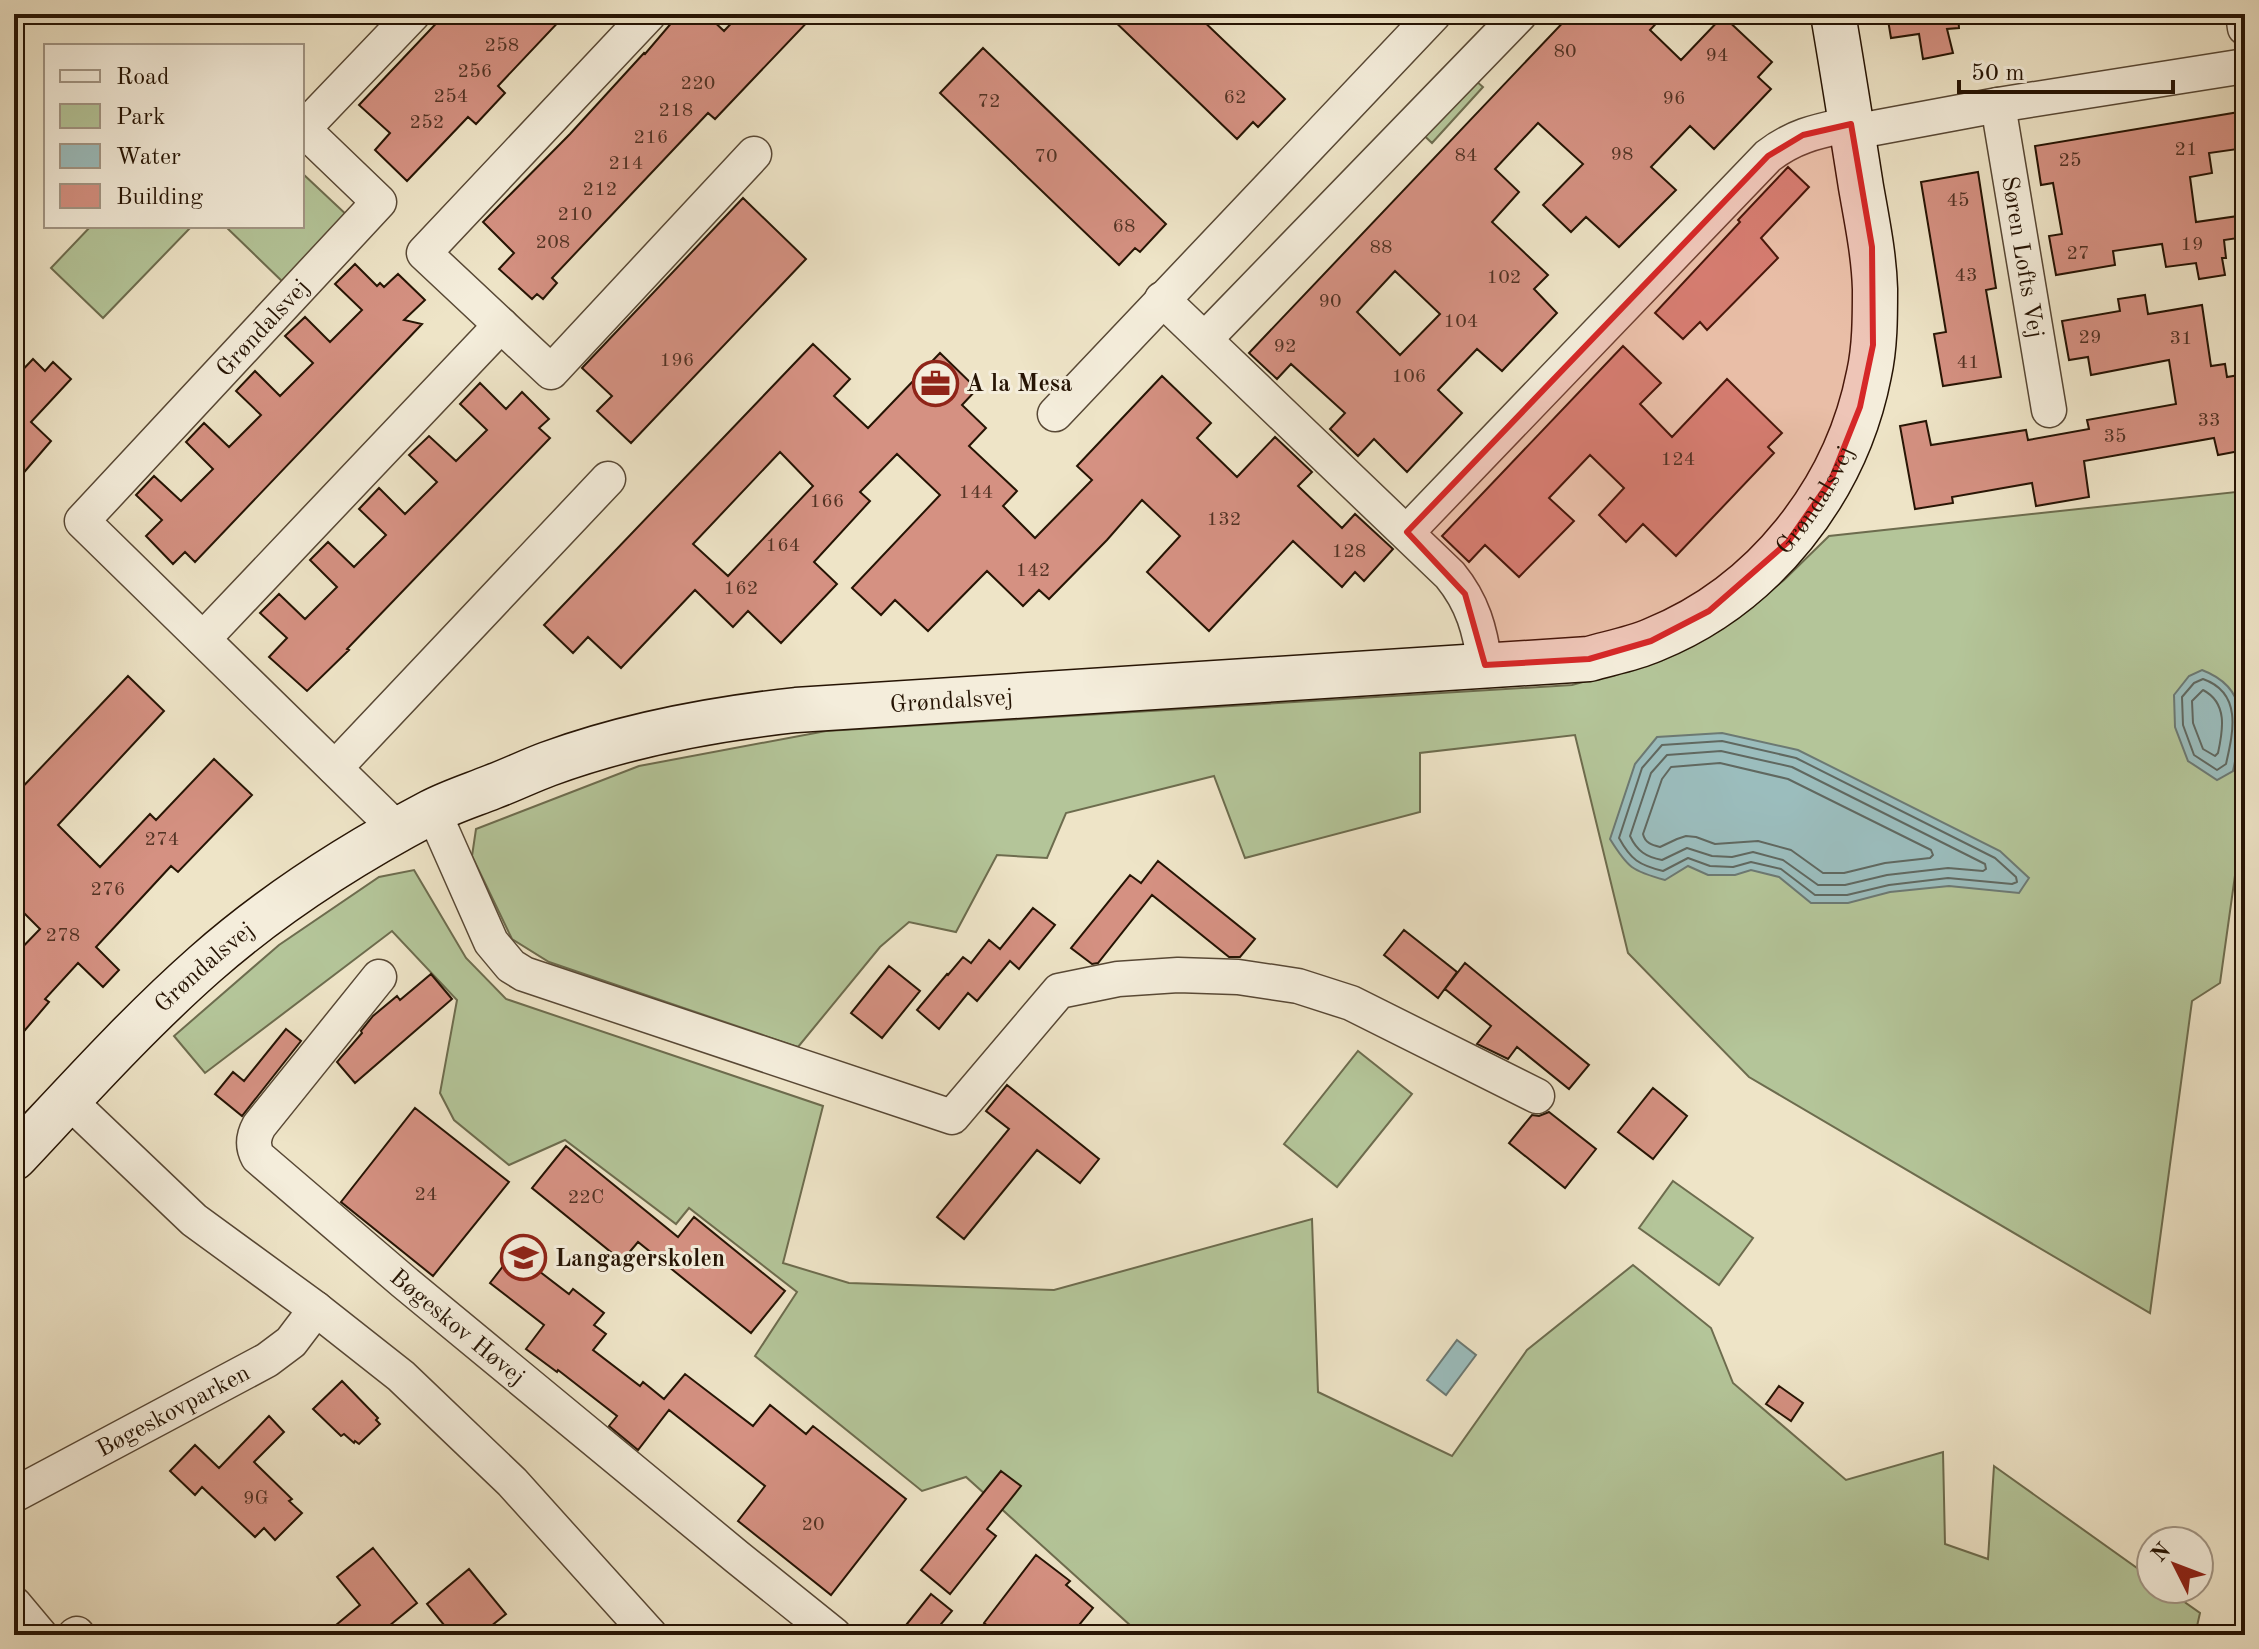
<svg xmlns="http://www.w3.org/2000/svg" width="2259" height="1649" viewBox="0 0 2259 1649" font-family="'Old Standard TT',serif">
	<rect width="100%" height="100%" fill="#eee4c7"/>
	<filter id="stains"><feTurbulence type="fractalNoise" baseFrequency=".0025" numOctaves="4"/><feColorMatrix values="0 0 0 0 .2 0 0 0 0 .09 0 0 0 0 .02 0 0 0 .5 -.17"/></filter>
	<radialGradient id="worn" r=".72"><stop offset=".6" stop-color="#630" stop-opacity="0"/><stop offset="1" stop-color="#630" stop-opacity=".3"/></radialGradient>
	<path fill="#b4c599" stroke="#6d6c4e" stroke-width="2" d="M1468 74 1483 87 1432 143 1417 129Z
		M302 173 350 218 286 285 225 226H302Z
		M91 226H192L103 318 51 268Z
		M2245 491V804L2220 983 2192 1001 2150 1313 1749 1077 1628 953 1575 735 1420 753V812L1245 858 1214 776 1066 813 1047 858 997 855 956 932 909 922 880 947 798 1047 549 962 512 939 472 856 476 829 639 766 826 731 1572 685 1659 661 1738 618 1784 580 1829 536Z
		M414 870 466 958 506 999 823 1106 783 1263 849 1283 1054 1290 1312 1219 1318 1392 1452 1456 1527 1350 1633 1265 1711 1328 1733 1383 1846 1480 1943 1452 1945 1544 1988 1559 1994 1466 2151 1578V1589H2166L2200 1613 2195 1635H1163L1131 1626 966 1477 922 1491 755 1356 797 1292 689 1208 676 1224 565 1140 509 1165 454 1120 440 1093 457 1000 392 931 205 1073 174 1036 279 945 379 877Z
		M1358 1051 1412 1094 1337 1187 1284 1144Z
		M1673 1181 1753 1238 1719 1285 1639 1228Z"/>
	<path fill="#9bbdbd" stroke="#6c7973" stroke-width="2" d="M2202 670C2252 689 2242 729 2233 771L2217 780 2188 761 2175 727 2174 695 2189 676Z
		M1722 733 1798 750 2000 851 2029 878 2019 893 1949 886 1890 892 1848 903H1811L1779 877 1751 870 1735 875H1708L1688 866 1665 880C1632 871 1628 868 1610 839L1635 764 1657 737Z
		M1457 1340 1476 1355 1446 1395 1427 1380Z"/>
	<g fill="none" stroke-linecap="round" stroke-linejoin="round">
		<path stroke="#606860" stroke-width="2" d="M2203 679C2243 693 2233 733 2226 764L2217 770 2194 755 2183 725 2182 697 2194 683Z
			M2203 690C2228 703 2223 730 2218 753L2215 756 2203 749 2193 723 2192 701Z
			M1722 741 1796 758 1995 858 2016 877 2017 882 2012 884 1948 878 1889 885 1847 895H1815L1781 869 1751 862 1733 867 1710 866 1688 858 1663 871C1639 865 1631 860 1619 838L1642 768 1662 745Z
			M1721 751 1792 767 1985 864 1986 869 1983 871 1948 868 1887 875 1845 885H1818L1783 860 1753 852 1732 857 1712 856 1687 848 1662 860C1646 857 1637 851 1630 836L1651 773 1667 755Z
			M1720 763 1788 779 1931 850 1933 855 1930 858 1885 863 1844 873H1823L1791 850 1758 841 1715 844 1696 837 1686 836 1677 839 1660 847C1652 845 1645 843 1643 834L1662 779 1671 767Z"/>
	</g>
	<path fill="#d59182" stroke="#261404" stroke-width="2" fill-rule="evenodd" d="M445 14H566L498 86 505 93 476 124 468 117 407 181 375 150 390 133 359 105Z
		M679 14H706L724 31 740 14H815L715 119 708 113 552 278 557 283 543 299 537 294 532 299 499 269 514 253 483 222 570 134 644 53 645 54Z
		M1107 14H1196L1285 99 1258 127 1253 122 1237 139Z
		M1571 14H1665L1650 30 1681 60 1723 16 1772 62 1758 77 1771 89 1714 149 1690 126 1651 167 1676 190 1619 247 1586 217 1571 232 1543 205 1583 164 1538 123 1495 169 1519 192 1492 222 1548 275 1534 289 1557 313 1502 371 1477 349 1438 390 1462 413 1407 472 1374 439 1358 456 1330 429 1345 413 1291 364 1277 379 1249 353ZM1395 271 1440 314 1400 355 1357 312Z
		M1887 14H1958L1959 28 1947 29 1953 53 1923 59 1919 34 1891 38Z
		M983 48 1166 224 1140 252 1135 248 1119 265 940 93Z
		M2245 111V148L2209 153 2212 173 2190 177 2196 222 2245 215V237L2224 240 2226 258H2222L2225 275 2199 279 2196 263 2166 267 2162 244 2113 251 2115 265 2056 275 2049 236 2062 234 2053 183 2041 185 2035 146Z
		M1788 167 1809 187 1761 238 1778 258 1707 330 1700 322 1683 339 1655 313 1740 222 1738 220Z
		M1978 172 1996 288 1986 290 2001 377 1943 386 1934 334 1946 332 1921 182Z
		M743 198 806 259 631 443 597 411 612 396 582 368Z
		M355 264 377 286 380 283 384 287 398 274 425 300 404 320 422 324 195 562 185 552 173 564 146 536 162 520 136 495 154 476 181 501 213 469 186 442 204 423 229 447 261 415 236 391 255 371 280 396 313 363 285 336 305 317 330 342 362 310 335 284Z
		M2145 295 2148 314 2202 305 2211 366 2225 364 2227 377 2245 374V450L2218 455 2214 438 2084 461 2089 497 2036 506 2032 483 1952 497 1953 503 1915 509 1900 426 1926 421 1931 445 2026 430 2028 440 2089 429 2087 420 2176 404 2169 360 2091 375 2088 357 2069 360 2062 321 2120 311 2118 299Z
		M813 344 850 379 834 396 868 428 940 353 977 389 962 405 986 428 969 446 1017 491 1003 506 1035 538 1092 480 1077 466 1162 376 1211 423 1197 438 1237 477 1275 437 1312 472 1298 486 1342 528 1355 514 1393 549 1364 581 1355 572 1342 587 1293 541 1209 631 1147 572 1180 536 1142 500 1107 540 1049 599 1039 590 1023 606 987 571 928 631 895 600 881 615 852 588 940 495 897 454 860 492 870 501 814 562 837 584 781 643 748 611 733 627 695 590 621 668 588 637 573 653 544 625ZM780 452 813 486 728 576 693 544Z
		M1623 346 1661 383 1640 404 1672 437 1727 379 1782 433 1768 447 1774 453 1676 556 1643 524 1626 542 1599 515 1624 488 1590 455 1549 498 1574 521 1519 577 1485 545 1469 562 1442 536Z
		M33 359 45 371 53 362 71 379 31 422 51 441 14 484V379Z
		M480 383 506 409 522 392 549 419 539 428 550 438 347 649 349 650 307 691 269 657 287 638 260 613 279 594 305 619 337 587 310 560 328 542 354 567 386 535 359 509 379 488 405 514 437 482 409 455 429 436 456 461 487 430 460 404Z
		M128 676 164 711 58 825 100 867 150 814 156 820 214 759 252 795 178 872 171 866 96 947 119 970 103 987 78 963 45 999 49 1002 14 1043V956L40 929 14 903V796Z
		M1158 861 1255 939 1240 957H1229L1152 895 1098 963 1092 964 1071 948 1130 875 1141 883Z
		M1033 908 1055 925 1019 969 1010 961 977 1001 968 993 939 1029 917 1010 947 974 948 975 963 957 971 963 989 940 1000 949Z
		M1404 930 1457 972 1438 998 1384 955Z
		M1465 963 1589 1065 1569 1089 1517 1047 1508 1059 1477 1044 1491 1026 1445 989Z
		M889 966 920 991 882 1038 851 1013Z
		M431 974 452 999 355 1083 337 1062 362 1033 361 1031 373 1016 397 996 400 1000Z
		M286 1029 301 1041 242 1116 215 1094 233 1072 244 1081Z
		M1007 1085 1099 1159 1080 1183 1037 1150 964 1239 937 1217 1009 1129 986 1111Z
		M1653 1088 1687 1116 1653 1159 1618 1132Z
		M415 1108 509 1182 433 1276 341 1202Z
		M1549 1112 1596 1149 1565 1188 1509 1143 1532 1115 1539 1116Z
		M566 1146 678 1237 694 1217 785 1291 751 1333 638 1242 622 1261 532 1188Z
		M514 1252 569 1294 573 1289 604 1313 594 1325 606 1334 593 1350 640 1386 643 1382 664 1399 685 1374 753 1426 770 1405 806 1434 813 1426 906 1499 831 1595 738 1521 765 1486 669 1410 638 1450 609 1426 617 1416 558 1370 557 1372 526 1349 544 1325 490 1283Z
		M342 1381 378 1418 376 1420 380 1424 359 1444 355 1441 354 1443 344 1434 341 1436 313 1409Z
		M1779 1386 1803 1403 1791 1421 1766 1404Z
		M269 1416 284 1432 254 1462 292 1499 289 1501 302 1513 275 1540 264 1528 255 1537 202 1487 195 1495 170 1471 195 1445 219 1468Z
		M1001 1471 1021 1486 987 1529 996 1536 950 1594 921 1570Z
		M373 1548 417 1603 378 1635H324L360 1605 337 1577Z
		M1036 1555 1070 1581 1066 1585 1093 1608 1071 1635H1000L984 1623Z
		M469 1569 506 1614 480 1635H452L427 1604Z
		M931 1594 952 1611 932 1635H898Z"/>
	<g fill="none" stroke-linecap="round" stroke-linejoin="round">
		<defs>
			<g id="street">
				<path d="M649 14 424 253 551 372 754 154"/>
				<path d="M2243 14 2245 28"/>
				<path id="s1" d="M1998 105 2049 410"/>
				<path d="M1853 132 1998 105 2245 66"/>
				<path d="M1162 299 1450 575C1473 603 1480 630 1485 665"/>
				<path d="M1205 339 1520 14"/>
				<path d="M1055 414 1434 14"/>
				<path d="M1407 532 1768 156C1795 135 1819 131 1851 124"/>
				<path d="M203 639 501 325"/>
				<path d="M335 768 608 479"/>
				<path d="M433 811 491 942 511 966 524 974 952 1117 1059 991 1118 979 1178 975 1238 977 1298 986 1351 1003 1537 1096"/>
				<path id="s2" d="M399 831 82 521 379 202 303 129 413 14"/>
				<path id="s3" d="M379 977 259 1126C253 1137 252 1146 258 1157L404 1282 737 1557 834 1635"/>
				<path d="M68 1100 194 1220 316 1309 401 1376 512 1482 650 1635"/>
				<path id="s4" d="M14 1495 267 1360 291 1342 316 1309"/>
				<path d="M14 1604 40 1635"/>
				<path d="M75 1635 77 1634"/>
			</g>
			<g id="secondary">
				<path id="s5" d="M14 1158C76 1092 137 1024 205 964 273 904 351 854 431 812 450 802 472 795 492 787 511 780 529 771 548 764 627 735 713 719 796 710L1589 659C1610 653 1632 649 1653 640 1764 595 1846 491 1869 374 1875 347 1875 317 1875 289 1874 255 1867 221 1861 187 1852 130 1843 72 1833 14"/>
			</g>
		</defs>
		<use href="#street" stroke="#584835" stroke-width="37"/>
		<use href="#secondary" stroke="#261404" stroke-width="47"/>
		<use href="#street" stroke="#f4eddb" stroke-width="34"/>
		<use href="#secondary" stroke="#f4eddb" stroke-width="44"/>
	</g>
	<path fill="#d62828" fill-opacity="0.2" stroke="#d62828" stroke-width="6" stroke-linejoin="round" d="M1851 124 1872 247 1873 345 1860 407 1831 480 1788 542 1709 611 1651 641 1589 659 1485 665 1465 594 1407 532 1768 156 1803 135Z"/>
	<defs>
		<symbol id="office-ring" viewBox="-11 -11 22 22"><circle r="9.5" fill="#f4eddb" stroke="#8f2418" stroke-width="1.5"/><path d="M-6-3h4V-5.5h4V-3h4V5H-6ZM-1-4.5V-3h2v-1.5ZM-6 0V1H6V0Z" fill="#8f2418"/></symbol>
		<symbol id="school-ring" viewBox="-11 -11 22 22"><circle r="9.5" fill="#f4eddb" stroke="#8f2418" stroke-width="1.5"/><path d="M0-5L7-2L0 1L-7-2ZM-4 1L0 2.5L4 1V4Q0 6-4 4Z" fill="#8f2418"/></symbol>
	</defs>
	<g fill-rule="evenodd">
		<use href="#office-ring" x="910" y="358" width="51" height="51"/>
		<use href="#school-ring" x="498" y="1232" width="51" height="51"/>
	</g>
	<g text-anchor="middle" stroke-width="6" stroke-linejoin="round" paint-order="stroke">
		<g font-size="20" fill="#523324">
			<text x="502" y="51">258</text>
			<text x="1565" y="57">80</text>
			<text x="1717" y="61">94</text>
			<text x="475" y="77">256</text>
			<text x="698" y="89">220</text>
			<text x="451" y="102">254</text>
			<text x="1235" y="103">62</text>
			<text x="1674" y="104">96</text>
			<text x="989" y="107">72</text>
			<text x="676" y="116">218</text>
			<text x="427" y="128">252</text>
			<text x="651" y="143">216</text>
			<text x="2186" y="155">21</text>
			<text x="1622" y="160">98</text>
			<text x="1466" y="161">84</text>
			<text x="1046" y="162">70</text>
			<text x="2070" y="166">25</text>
			<text x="626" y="169">214</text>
			<text x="600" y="195">212</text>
			<text x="1958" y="206">45</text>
			<text x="575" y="220">210</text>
			<text x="1124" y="232">68</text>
			<text x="553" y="248">208</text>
			<text x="2192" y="250">19</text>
			<text x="1381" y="253">88</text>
			<text x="2078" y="259">27</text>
			<text x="1966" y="281">43</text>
			<text x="1504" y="283">102</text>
			<text x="1330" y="307">90</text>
			<text x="1461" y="327">104</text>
			<text x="2090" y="343">29</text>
			<text x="2181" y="344">31</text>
			<text x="1285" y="352">92</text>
			<text x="677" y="366">196</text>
			<text x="1968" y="368">41</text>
			<text x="1409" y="382">106</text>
			<text x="2209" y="426">33</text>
			<text x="2115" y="442">35</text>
			<text x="1678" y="465">124</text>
			<text x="976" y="498">144</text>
			<text x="827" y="507">166</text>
			<text x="1224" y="525">132</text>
			<text x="783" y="551">164</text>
			<text x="1349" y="557">128</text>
			<text x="1033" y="576">142</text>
			<text x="741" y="594">162</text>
			<text x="162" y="845">274</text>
			<text x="108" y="895">276</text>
			<text x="63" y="941">278</text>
			<text x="426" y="1200">24</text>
			<text x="586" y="1203">22C</text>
			<text x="256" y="1504">9G</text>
			<text x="813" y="1530">20</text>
		</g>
		<g font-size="24" fill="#261404" stroke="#f4eddb">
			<text dy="8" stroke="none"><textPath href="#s1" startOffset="154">Søren Lofts Vej</textPath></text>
			<text dy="8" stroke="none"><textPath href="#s2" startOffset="708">Grøndalsvej</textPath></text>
			<text dy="8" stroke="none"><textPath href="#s5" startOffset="2006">Grøndalsvej</textPath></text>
			<text dy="8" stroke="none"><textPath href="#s5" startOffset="1082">Grøndalsvej</textPath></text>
			<text dy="8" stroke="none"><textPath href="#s5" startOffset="270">Grøndalsvej</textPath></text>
			<text dy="8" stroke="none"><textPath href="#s3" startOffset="486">Bøgeskov Høvej</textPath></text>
			<text dy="8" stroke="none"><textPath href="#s4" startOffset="180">Bøgeskovparken</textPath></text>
		</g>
		<g font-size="24" font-weight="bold" fill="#261404" stroke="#f4eddb" text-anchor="start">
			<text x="966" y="391">A la Mesa</text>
			<text x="555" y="1266">Langagerskolen</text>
		</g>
	</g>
	<rect width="2259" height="1649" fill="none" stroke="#eee4c7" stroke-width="48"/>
	<rect x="16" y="16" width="2227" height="1617" fill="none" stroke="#261404" stroke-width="4"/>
	<rect x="24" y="24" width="2211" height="1601" fill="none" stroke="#261404" stroke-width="2"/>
	<rect x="44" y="44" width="260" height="184" fill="#f4eddb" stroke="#a29685" stroke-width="2"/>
	<rect x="60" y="70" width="40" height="12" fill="#f4eddb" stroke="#a29685" stroke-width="2"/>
	<text x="116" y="84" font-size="24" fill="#261404">Road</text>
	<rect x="60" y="104" width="40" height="24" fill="#b4c599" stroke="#a29685" stroke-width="2"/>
	<text x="116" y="124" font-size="24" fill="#261404">Park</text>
	<rect x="60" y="144" width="40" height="24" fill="#9bbdbd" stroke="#a29685" stroke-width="2"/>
	<text x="116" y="164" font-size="24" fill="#261404">Water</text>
	<rect x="60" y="184" width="40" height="24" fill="#d59182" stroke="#a29685" stroke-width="2"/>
	<text x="116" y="204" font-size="24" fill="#261404">Building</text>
	<g transform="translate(2175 1565) rotate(312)"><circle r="38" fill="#f4eddb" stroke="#a29685" stroke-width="2"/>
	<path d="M0-6L14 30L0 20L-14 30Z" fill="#8f2418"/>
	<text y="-12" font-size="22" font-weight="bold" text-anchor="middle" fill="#261404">N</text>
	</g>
	<path d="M1959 80v12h214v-12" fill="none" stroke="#261404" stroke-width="4"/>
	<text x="1971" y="80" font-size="24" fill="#261404" stroke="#f4eddb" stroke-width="6" paint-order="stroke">50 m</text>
	<rect width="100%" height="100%" filter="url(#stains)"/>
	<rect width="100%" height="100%" fill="url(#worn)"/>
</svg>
